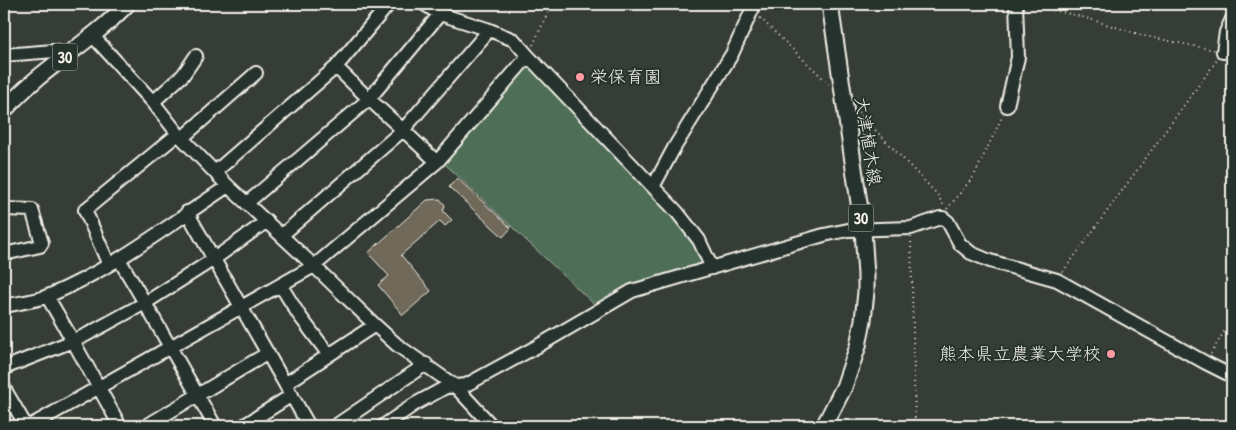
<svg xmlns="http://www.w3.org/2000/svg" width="1236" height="430" viewBox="0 0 1236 430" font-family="'Patrick Hand','Klee One',sans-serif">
	<rect width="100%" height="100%" fill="#353d36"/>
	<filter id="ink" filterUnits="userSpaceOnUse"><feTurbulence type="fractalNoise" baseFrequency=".02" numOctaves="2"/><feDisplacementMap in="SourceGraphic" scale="10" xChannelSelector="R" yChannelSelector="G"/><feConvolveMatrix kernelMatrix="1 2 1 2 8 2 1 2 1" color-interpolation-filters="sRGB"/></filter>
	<g filter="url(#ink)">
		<path fill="#4f6e58" stroke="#a2b0a0" d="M529 66 533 67 674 216 696 242 702 261 698 269 596 306 445 164Z"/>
		<path fill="#706758" stroke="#f4f1e8" d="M457 178 511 228 503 237 449 187Z
			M440 199 445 205 443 211 452 220 445 226 440 221 401 255 431 291 403 315 378 285 389 276 368 253 427 200Z"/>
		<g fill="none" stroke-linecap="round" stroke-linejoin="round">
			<defs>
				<path id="minor" d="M424 4 440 14 487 29 514 40 528 56 677 212 699 240 712 268
					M92 35 153 102 178 134 228 186 314 266 375 325 397 345 455 386 492 426
					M1223 52 1226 32 1232 19
					M4 55 54 51 68 55
					M336 67 369 99 440 14
					M153 102 183 75 196 56
					M1007 106 1018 57 1016 4
					M182 138 256 73
					M437 162 403 130 485 35 487 29
					M215 172 336 67 389 4
					M653 187 674 148 732 54 752 10V4
					M247 203 369 99 403 130 282 235
					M4 209 32 210 42 243 40 246 4 254
					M187 212 309 426
					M119 259 145 303 214 259 267 221
					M109 265 85 210 178 134
					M281 286 299 315 329 355 375 325
					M4 306C18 303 35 301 48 296 113 269 170 224 228 186
					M4 368 73 341 47 296
					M285 384 329 355
					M4 388 26 426
					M30 426 314 266 437 162 528 56
					M120 426 73 341 86 335 145 303 215 426
					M146 426 268 353
					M243 426 292 395
					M335 426 426 364
					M383 426 415 404 446 387 466 385 536 347 632 291 824 235 848 230 911 228 940 218H943L948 222 960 244 971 253 990 261 1057 280 1206 363 1232 376"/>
				<path id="major" d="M4 111C39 69 90 44 127 4
					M824 426 844 387 858 346 863 320 866 292V275L863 230 830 4"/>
			</defs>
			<use href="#minor" stroke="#f4f1e8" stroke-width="16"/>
			<use href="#major" stroke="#f4f1e8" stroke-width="19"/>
			<path stroke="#f4f1e8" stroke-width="2" stroke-dasharray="1 4" stroke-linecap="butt" d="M1029 4 1086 18 1145 36 1214 50
				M760 18 829 84
				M533 45 552 4
				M858 112 937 194 945 208
				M947 209 974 176 1003 115
				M911 237 915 426
				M1063 272 1217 60
				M1211 354 1232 318"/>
			<use href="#minor" stroke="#26332d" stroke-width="12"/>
			<use href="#major" stroke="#26332d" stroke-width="15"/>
		</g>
	</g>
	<g fill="#ff9aa2" stroke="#26332d" stroke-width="2">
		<circle cx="580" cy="77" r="5"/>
		<circle cx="1111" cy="354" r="5"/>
	</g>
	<g text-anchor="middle" stroke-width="4" stroke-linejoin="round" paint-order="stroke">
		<g fill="#26332d" stroke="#b6b8b0" stroke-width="1">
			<rect x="52.5" y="43.5" width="25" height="27" rx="4"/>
			<rect x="848.5" y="204.5" width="25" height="27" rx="4"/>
		</g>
		<g font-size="16" font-weight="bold" fill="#f4f1e8">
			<text x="65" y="63">30</text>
			<text x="861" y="224">30</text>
		</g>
		<g font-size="18" fill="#f4f1e8" stroke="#26332d" text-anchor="start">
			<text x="590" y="83">栄保育園</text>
			<text x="1101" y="360" text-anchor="end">熊本県立農業大学校</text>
		</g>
		<g font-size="18" fill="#f4f1e8" stroke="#26332d">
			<text transform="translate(868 141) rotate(81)" y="6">大津植木線</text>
		</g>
	</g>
	<rect width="1236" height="430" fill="none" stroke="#26332d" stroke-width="20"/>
	<rect x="10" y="10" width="1216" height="410" fill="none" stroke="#f4f1e8" stroke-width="2" filter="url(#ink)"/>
</svg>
